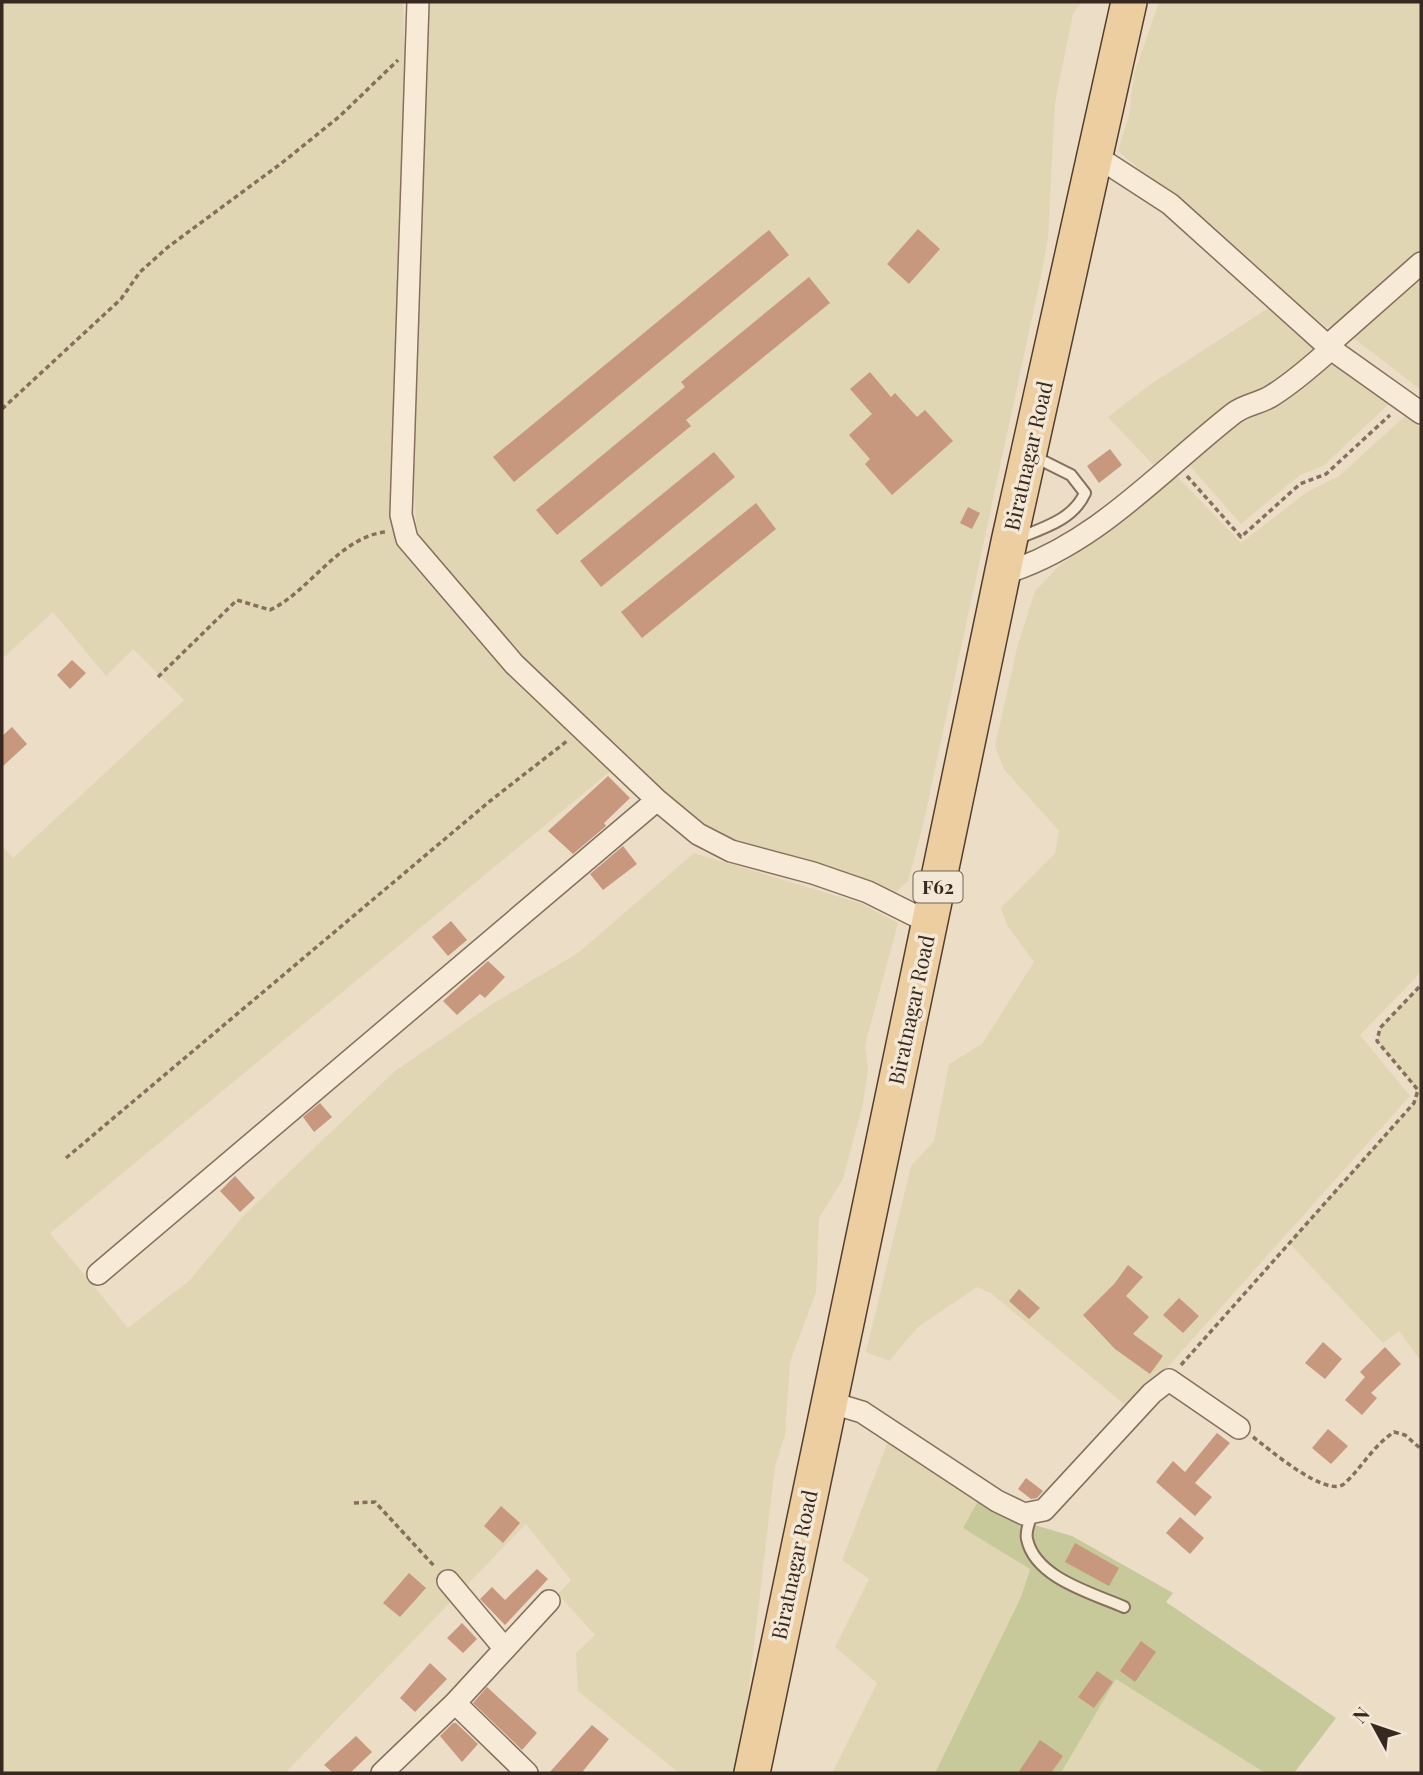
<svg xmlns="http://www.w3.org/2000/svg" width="1423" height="1775" viewBox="0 0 1423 1775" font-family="'Playfair Display',serif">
	<rect width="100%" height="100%" fill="#ebddc6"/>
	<path fill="#e1d6b3" d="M2 2H403L405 67 393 528 419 569 612 770 50 1233 128 1328 190 1280 245 1214 395 1071 494 1003 578 953 694 853 860 903 898 923 865 1045 868 1070 863 1103 843 1179 819 1218 816 1292 790 1362 785 1435 775 1466 739 1773H679L578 1691 576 1653 595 1635 558 1594 571 1580 526 1524 285 1773H2V846L13 858 184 700 133 649 106 676 53 612 2 659Z
		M427 2H1082L1073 14 1055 103 1048 238 1042 271 923 825 908 881 896 892 743 847 690 818 514 654 421 541 416 524 414 490 415 384Z
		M1159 2H1421V253L1340 324 1326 327 1118 151 1129 115 1134 74Z
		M1421 275V390L1352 337Z
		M1270 307 1320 350 1158 470 1108 417 1151 384Z
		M1331 360 1391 402 1323 466 1300 475 1241 524 1190 466 1242 419Z
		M1405 416 1421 428V972L1360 1035 1410 1096 1130 1409 992 1294 977 1287 918 1327 889 1361 866 1352 911 1166 934 1141 949 1064 982 1044 1034 962 1007 925 1001 908 1055 853 1059 831 1004 769 995 746 1017 648 1035 591 1056 569 1176 475 1241 543 1307 492 1339 476Z
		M1421 985V1361L1399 1331 1383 1343 1289 1243 1414 1103 1418 1090 1377 1041 1380 1028Z
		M892 1431 983 1492 963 1528 1030 1568 1021 1597 935 1773H832L877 1683 835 1647 869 1579 842 1560Z
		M1116 1678 1265 1773H1061Z"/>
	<path fill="#c7c99a" d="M983 1492 1031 1524 1072 1536 1173 1593 1166 1602 1336 1718 1294 1773H1265L1116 1679 1061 1773H935L1021 1597 1030 1569 963 1528Z"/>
	<path fill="#c7977e" d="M918 229 940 249 909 284 887 264Z
		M769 230 789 255 514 482 493 457Z
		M809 277 830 303 686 420 691 426 557 535 536 510 685 387 681 382Z
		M870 372 891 397 895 393 917 417 925 410 953 441 892 495 865 464 870 459 849 435 872 414 850 389Z
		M1110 449 1122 465 1099 483 1087 466Z
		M714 452 735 477 601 587 580 561Z
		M756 503 776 529 642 638 621 612Z
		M968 507 980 513 972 529 960 523Z
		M72 660 86 673 70 689 57 675Z
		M12 727 27 744 2 767V736Z
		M608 776 630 798 604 823 606 826 573 854 548 831Z
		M623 846 637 864 603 890 590 874Z
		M451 921 467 940 448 956 432 937Z
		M488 961 505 977 485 998 480 994 457 1015 443 1001Z
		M320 1103 332 1117 314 1132 303 1117Z
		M235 1176 255 1198 240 1212 220 1191Z
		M1128 1265 1143 1277 1126 1296 1149 1317 1133 1334 1163 1356 1150 1374 1115 1349 1083 1315 1115 1283Z
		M1019 1289 1040 1308 1029 1319 1009 1301Z
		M1179 1298 1199 1316 1183 1333 1163 1315Z
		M1323 1342 1342 1359 1325 1379 1305 1363Z
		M1385 1347 1401 1364 1371 1393 1377 1398 1362 1415 1345 1400 1365 1377 1360 1372Z
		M1328 1429 1348 1446 1331 1464 1312 1448Z
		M1217 1433 1230 1443 1195 1483 1212 1497 1195 1516 1156 1482 1173 1461 1185 1472Z
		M1026 1478 1043 1491 1037 1498 1031 1499 1018 1489Z
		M501 1506 520 1523 503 1543 484 1526Z
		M1180 1517 1204 1538 1190 1554 1166 1533Z
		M1075 1543 1119 1568 1109 1586 1065 1562Z
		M537 1569 548 1579 505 1625 480 1599 492 1587 505 1600Z
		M409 1573 426 1588 400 1617 383 1603Z
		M462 1623 477 1639 463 1653 447 1638Z
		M1141 1641 1156 1652 1135 1682 1120 1671Z
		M430 1663 447 1679 415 1712 400 1698Z
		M1097 1671 1113 1682 1094 1708 1078 1697Z
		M487 1687 537 1733 522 1750 473 1703Z
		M453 1723H456L478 1744 462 1762 440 1736Z
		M592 1725 609 1739 583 1771 586 1773H549Z
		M356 1736 372 1752 350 1773H333L324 1765Z
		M1040 1740 1063 1756 1051 1773H1018Z"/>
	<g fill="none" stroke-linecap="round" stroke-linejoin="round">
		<defs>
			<path id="service" d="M1016 539C1043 528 1073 520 1085 493L1071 475 1033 456
				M1032 1513C1030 1521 1025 1531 1027 1539 1035 1578 1092 1593 1124 1607"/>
			<path id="minor" d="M418 2 401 515 407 539 514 664 657 800 698 834 731 851 813 873 868 892 930 923
				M1096 156 1170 204 1331 349 1421 413
				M1005 573C1096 545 1161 470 1234 413 1246 404 1262 403 1273 395 1294 382 1313 365 1331 349L1335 339 1421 263
				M98 1274 657 800
				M829 1402 862 1412 997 1501 1024 1514 1044 1510 1152 1393 1169 1380 1239 1428
				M448 1581 505 1649
				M455 1703 527 1773
				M382 1773 455 1703 549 1601"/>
			<path id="primary" d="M752 1773 1009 542 1129 2"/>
		</defs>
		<use href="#service" stroke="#856f5d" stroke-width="14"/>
		<use href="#minor" stroke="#856f5d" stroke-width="24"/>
		<use href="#primary" stroke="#543e30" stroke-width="38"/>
		<path stroke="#856f5d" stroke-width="3.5" stroke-dasharray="5 3.5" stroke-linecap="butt" d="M2 409 121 299 140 272 168 247 283 162 340 116 398 60
			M1187 476 1241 537 1300 484 1326 474 1390 415
			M158 677 237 600 270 610C309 592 340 536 386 532
			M66 1158 490 801 567 741
			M1181 1365 1414 1103 1418 1090 1377 1041 1380 1028 1421 985
			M1253 1437C1269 1449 1328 1500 1345 1483 1363 1466 1373 1446 1394 1432L1405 1435 1421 1449
			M354 1503 375 1502 435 1567"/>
		<use href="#service" stroke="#f7ebd8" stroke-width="10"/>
		<use href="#minor" stroke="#f7ebd8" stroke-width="21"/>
		<use href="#primary" stroke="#eccea0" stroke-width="35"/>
	</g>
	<g text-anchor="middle" stroke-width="7" stroke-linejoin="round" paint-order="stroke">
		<rect fill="#f3e8d5" stroke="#6f6256" stroke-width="2" x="913.5" y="871.5" width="49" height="31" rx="5"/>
		<g font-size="19" font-weight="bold" fill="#37291f">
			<text x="938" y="894">F62</text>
		</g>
		<g font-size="21" fill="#37291f" stroke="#f3e8d5">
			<text transform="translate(1029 456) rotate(-77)" y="7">Biratnagar Road</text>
			<text transform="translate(912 1010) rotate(-78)" y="7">Biratnagar Road</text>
			<text transform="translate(795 1565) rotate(-78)" y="7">Biratnagar Road</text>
		</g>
	</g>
	<rect width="1423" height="1775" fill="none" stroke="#37291f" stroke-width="7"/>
	<g transform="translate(1374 1726) rotate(310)" stroke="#f3e8d5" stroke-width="5" paint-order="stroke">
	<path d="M0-5L12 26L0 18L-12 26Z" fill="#37291f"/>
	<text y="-10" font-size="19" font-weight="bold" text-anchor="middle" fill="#37291f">N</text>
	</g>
</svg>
